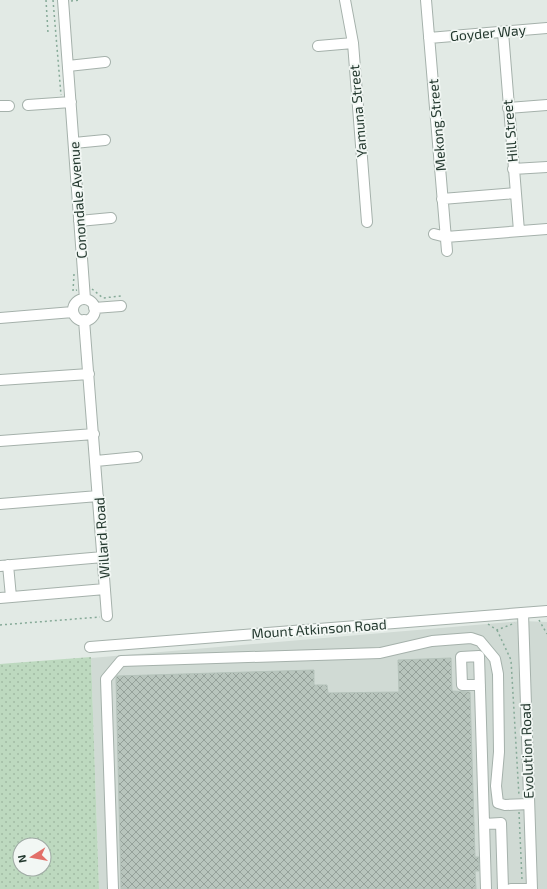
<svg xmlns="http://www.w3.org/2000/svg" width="547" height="889" viewBox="0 0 547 889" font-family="'Exo 2',sans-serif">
	<defs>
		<pattern id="green-dots" width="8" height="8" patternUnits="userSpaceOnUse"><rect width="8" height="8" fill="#bdd9bf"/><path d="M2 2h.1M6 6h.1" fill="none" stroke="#a2bba4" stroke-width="1.8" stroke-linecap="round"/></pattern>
		<pattern id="building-cross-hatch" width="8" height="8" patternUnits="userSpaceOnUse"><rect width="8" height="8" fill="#b8c5bd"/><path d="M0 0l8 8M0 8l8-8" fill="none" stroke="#95a19a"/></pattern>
	</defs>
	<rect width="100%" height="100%" fill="#e2eae5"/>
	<path fill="#d0dad4" d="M523 621 547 622V889H99L91 658Z"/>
	<path fill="url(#green-dots)" fill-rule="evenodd" d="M91 657 99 889H0V664ZM20 845H44V869H20Z"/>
	<path fill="url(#building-cross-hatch)" stroke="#b5c3bb" d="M451 658 452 691 470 692 475 857H479V871H475L476 889H121L116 678 117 676 314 670V685H327L328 693 399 692 398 660Z"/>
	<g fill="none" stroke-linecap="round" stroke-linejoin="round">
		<defs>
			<path id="minor" d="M63 0 85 299
				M345 0 353 43 367 222
				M426 0 447 251
				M503 32 519 231
				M429 38 547 28
				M318 46 353 43
				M68 66 105 62
				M28 105 71 102
				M0 106H9
				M508 108 547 105
				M74 143 105 140
				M513 169 547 167
				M442 199 515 193
				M79 221 111 218
				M434 234 446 237 547 229
				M73 310a11 11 0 1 1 22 0a11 11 0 1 1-22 0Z
				M94 308 121 306
				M0 318 73 312
				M84 320 107 616
				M0 380 89 374
				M0 441 94 434
				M96 461 137 457
				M0 504 98 496
				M8 565 11 597
				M0 566 103 557
				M0 598 105 589
				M523 613 532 889
				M90 647 547 611
				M480 685H462L461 657 479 656C481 734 484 811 486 889
				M484 824 501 823 503 889
				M113 889 106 679 121 661 380 653 432 641 471 638 480 641 495 659 498 674 499 752 496 786 498 803 505 805 529 804
				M511 889H532"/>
		</defs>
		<use href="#minor" stroke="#a5b1ab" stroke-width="12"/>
		<path stroke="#86aa98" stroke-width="1.5" stroke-dasharray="2 3" stroke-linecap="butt" d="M46 0 48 33
			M53 0 61 95
			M71 1 80 0
			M74 274 73 291 77 290
			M92 289 103 298 121 296
			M539 620 547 634
			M488 624 497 630 515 623
			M0 625 100 617
			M497 630 511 660 519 796
			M519 812 522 880"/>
		<use href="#minor" stroke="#fff" stroke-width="10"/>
	</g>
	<g text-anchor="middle" stroke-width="3.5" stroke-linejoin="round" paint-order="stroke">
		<g font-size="14" fill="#24392f" stroke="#f2f7f4">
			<text transform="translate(488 33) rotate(-5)" y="5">Goyder Way</text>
			<text transform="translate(358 111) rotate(-95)" y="5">Yamuna Street</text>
			<text transform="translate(437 125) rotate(-95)" y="5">Mekong Street</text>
			<text transform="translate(510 131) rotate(-95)" y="5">Hill Street</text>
			<text transform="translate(78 200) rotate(-94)" y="5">Conondale Avenue</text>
			<text transform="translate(102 538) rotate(-94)" y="5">Willard Road</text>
			<text transform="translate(319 629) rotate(-4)" y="5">Mount Atkinson Road</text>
			<text transform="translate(527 751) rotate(-92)" y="5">Evolution Road</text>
		</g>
	</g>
	<g transform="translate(32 857) rotate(259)"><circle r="19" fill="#f2f7f4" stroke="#a0aba5"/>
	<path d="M0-3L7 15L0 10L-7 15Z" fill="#e26f68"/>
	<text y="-6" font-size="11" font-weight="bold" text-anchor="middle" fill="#24392f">N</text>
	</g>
</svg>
